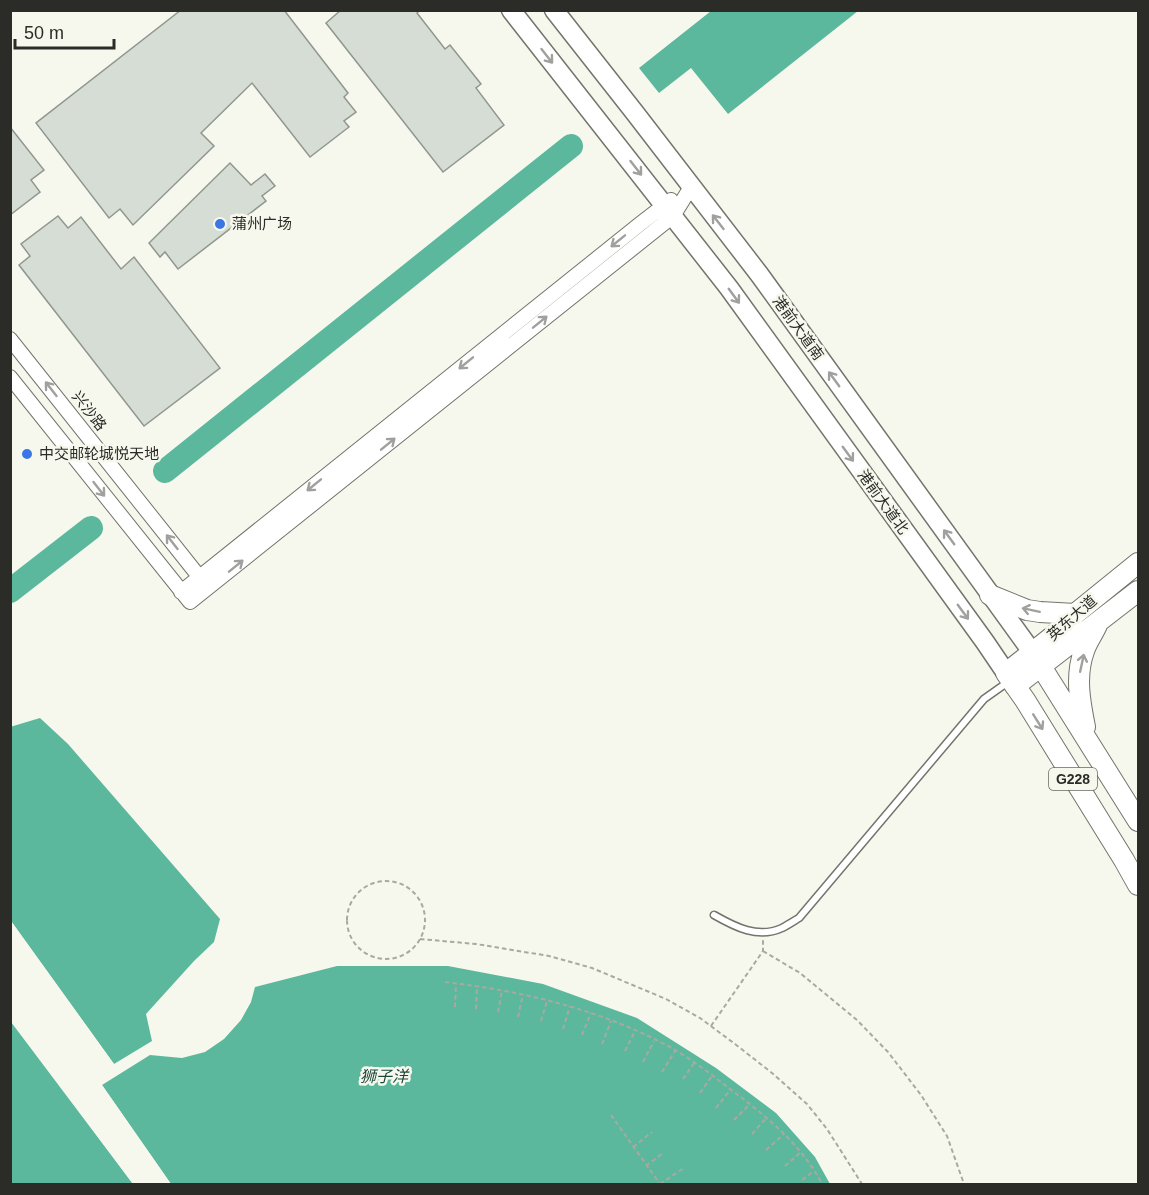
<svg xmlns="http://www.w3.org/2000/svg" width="1149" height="1195" viewBox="0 0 1149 1195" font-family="Arial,'Noto Sans SC',sans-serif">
	<rect width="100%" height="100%" fill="#f7f8ed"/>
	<path fill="#5bb89d" d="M711 11V10L858 11 728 114 691 68 659 93 639 68Z
		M40 718 68 744 220 919 214 942 194 961 146 1014 152 1041 114 1064 11 921 10 727Z
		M337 966H448L543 984 637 1018 716 1068 776 1113 815 1157 830 1184H171L102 1085 150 1055 182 1058 205 1052 224 1039 241 1020 251 1002 255 987Z
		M11 1022 133 1184H11Z"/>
	<path fill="#f7f8ed" d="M11 921 114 1064 111 1065 10 926Z
		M10 1019 13 1020 136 1184H133Z
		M100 1082 102 1085 171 1184H168L99 1086Z"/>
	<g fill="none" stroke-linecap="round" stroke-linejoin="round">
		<path stroke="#5bb89d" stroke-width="24" d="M165 471 571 146
			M10 591 91 528"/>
	</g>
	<path fill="#d5ddd5" stroke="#90978f" stroke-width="1.5" d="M181 10H284L348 93 344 97 356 112 344 121 349 127 310 157 252 83 201 133 214 146 133 225 120 209 109 218 36 123Z
		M420 10 417 13 445 49 450 45 481 84 476 88 504 125 443 172 326 23 341 10Z
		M10 127 44 170 31 180 40 192 10 215Z
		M230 163 251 185 265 174 275 186 262 196 266 201 178 269 165 252 160 257 149 243Z
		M58 216 68 228 81 217 121 269 134 257 220 368 144 426 19 265 30 256 21 244Z"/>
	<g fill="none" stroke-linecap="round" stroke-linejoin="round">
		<defs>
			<path id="service" d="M714 915C735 927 758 939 782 928 788 925 794 921 799 918L984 699 1008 682"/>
			<path id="tertiary" d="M10 339 205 584
				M10 377 190 602 673 216 691 187
				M181 592 640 224 671 200"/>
			<path id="primary" d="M511 10 729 288 985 642 1006 673
				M554 10 635 113 759 274 1032 652"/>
			<path id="trunk" d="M1138 563 1075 614 1057 633 1006 673 1025 700 1124 860 1138 885
				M990 595 1027 610 1040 612 1075 614
				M1032 652 1138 821
				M1015 686 1138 591
				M1085 727C1080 702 1075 676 1084 651 1087 642 1093 634 1097 625"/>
		</defs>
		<use href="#service" stroke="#73746b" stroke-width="9"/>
		<use href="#tertiary" stroke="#73746b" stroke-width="16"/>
		<use href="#primary" stroke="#73746b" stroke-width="21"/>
		<use href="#trunk" stroke="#73746b" stroke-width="22"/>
		<path stroke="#a8a9a1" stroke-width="2" stroke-dasharray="4.5 3" stroke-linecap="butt" d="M347 920a39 39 0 1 1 78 0a39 39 0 1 1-78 0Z
			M420 939 476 944 549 956 592 968 666 999 700 1018 735 1044 772 1073 807 1104 827 1129 862 1184
			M763 951 800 973 857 1020 888 1052 921 1095 947 1136 964 1184
			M445 982C522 991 599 1009 668 1046 694 1060 718 1080 742 1098 773 1122 804 1149 822 1184
			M455 1007 456 984
			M476 1009 477 986
			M498 1012 502 991
			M518 1017 523 994
			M541 1021 547 1001
			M711 1026 763 951V940
			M563 1029 570 1006
			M582 1035 591 1013
			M602 1044 611 1021
			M625 1051 635 1031
			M643 1062 654 1041
			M662 1072 675 1051
			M683 1079 694 1063
			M700 1093 712 1076
			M716 1108 731 1089
			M611 1115 660 1184
			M734 1120 750 1104
			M752 1134 767 1117
			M633 1147 652 1132
			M766 1150 784 1134
			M646 1166 663 1153
			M785 1166 800 1153
			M802 1180 814 1171
			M660 1184 684 1168"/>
		<use href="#service" stroke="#fff" stroke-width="6"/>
		<use href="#tertiary" stroke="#fff" stroke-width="14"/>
		<use href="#primary" stroke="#fff" stroke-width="18"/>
		<use href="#trunk" stroke="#fff" stroke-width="20"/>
	</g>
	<defs><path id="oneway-shaft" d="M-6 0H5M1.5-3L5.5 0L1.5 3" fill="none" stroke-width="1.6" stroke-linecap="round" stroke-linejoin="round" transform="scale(1.5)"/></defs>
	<g stroke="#a0a09e">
		<use href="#oneway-shaft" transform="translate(547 56) rotate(52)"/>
		<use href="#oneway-shaft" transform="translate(636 168) rotate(52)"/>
		<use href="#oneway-shaft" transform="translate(718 222) rotate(-128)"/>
		<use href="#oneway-shaft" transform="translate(618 241) rotate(141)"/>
		<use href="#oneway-shaft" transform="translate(734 296) rotate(54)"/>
		<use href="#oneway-shaft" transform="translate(540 322) rotate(-39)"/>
		<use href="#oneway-shaft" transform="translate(466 363) rotate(141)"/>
		<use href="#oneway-shaft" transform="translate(834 379) rotate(-126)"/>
		<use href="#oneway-shaft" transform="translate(51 389) rotate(-128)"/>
		<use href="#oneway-shaft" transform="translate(388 444) rotate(-39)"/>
		<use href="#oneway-shaft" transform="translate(848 454) rotate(54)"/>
		<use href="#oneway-shaft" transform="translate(314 485) rotate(141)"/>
		<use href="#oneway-shaft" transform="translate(99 489) rotate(52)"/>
		<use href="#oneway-shaft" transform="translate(949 537) rotate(-126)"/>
		<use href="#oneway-shaft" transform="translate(172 542) rotate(-128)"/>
		<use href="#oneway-shaft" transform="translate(236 566) rotate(-39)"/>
		<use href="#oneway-shaft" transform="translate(1031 610) rotate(-168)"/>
		<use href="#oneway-shaft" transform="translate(963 612) rotate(54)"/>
		<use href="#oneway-shaft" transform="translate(1082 663) rotate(-78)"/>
		<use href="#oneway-shaft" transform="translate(1038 722) rotate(58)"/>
	</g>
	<g fill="#3a76e5" stroke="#f7f8ed" stroke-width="2">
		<circle cx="220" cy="224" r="6"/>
		<circle cx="27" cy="454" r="6"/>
	</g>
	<g text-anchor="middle" stroke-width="5" stroke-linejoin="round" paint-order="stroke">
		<rect fill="#f7f8ed" stroke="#686963" stroke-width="1.5" x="1049" y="768" width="48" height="22" rx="4.5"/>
		<g font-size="14" font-weight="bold" fill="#2b2c28">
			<text x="1073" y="784">G228</text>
		</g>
		<g font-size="15" fill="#2b2c28" stroke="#f7f8ed" text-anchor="start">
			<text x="232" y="229">蒲州广场</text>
			<text x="39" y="459">中交邮轮城悦天地</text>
		</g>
		<g font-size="15" fill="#2b2c28" stroke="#f7f8ed">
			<text transform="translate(798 328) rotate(54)" y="5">港前大道南</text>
			<text transform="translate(89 411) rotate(52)" y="5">兴沙路</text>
			<text transform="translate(883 502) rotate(54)" y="5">港前大道北</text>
			<text transform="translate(1072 618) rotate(-41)" y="5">英东大道</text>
		</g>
		<g font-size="16" font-style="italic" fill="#1d473b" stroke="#f7f8ed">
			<text x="384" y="1082">狮子洋</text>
		</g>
	</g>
	<rect width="1149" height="1195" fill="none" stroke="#2b2c28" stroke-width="24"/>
	<path d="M15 39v9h99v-9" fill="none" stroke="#2b2c28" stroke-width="3"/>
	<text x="24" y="39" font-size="18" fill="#2b2c28" stroke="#f7f8ed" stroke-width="4.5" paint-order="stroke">50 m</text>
</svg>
